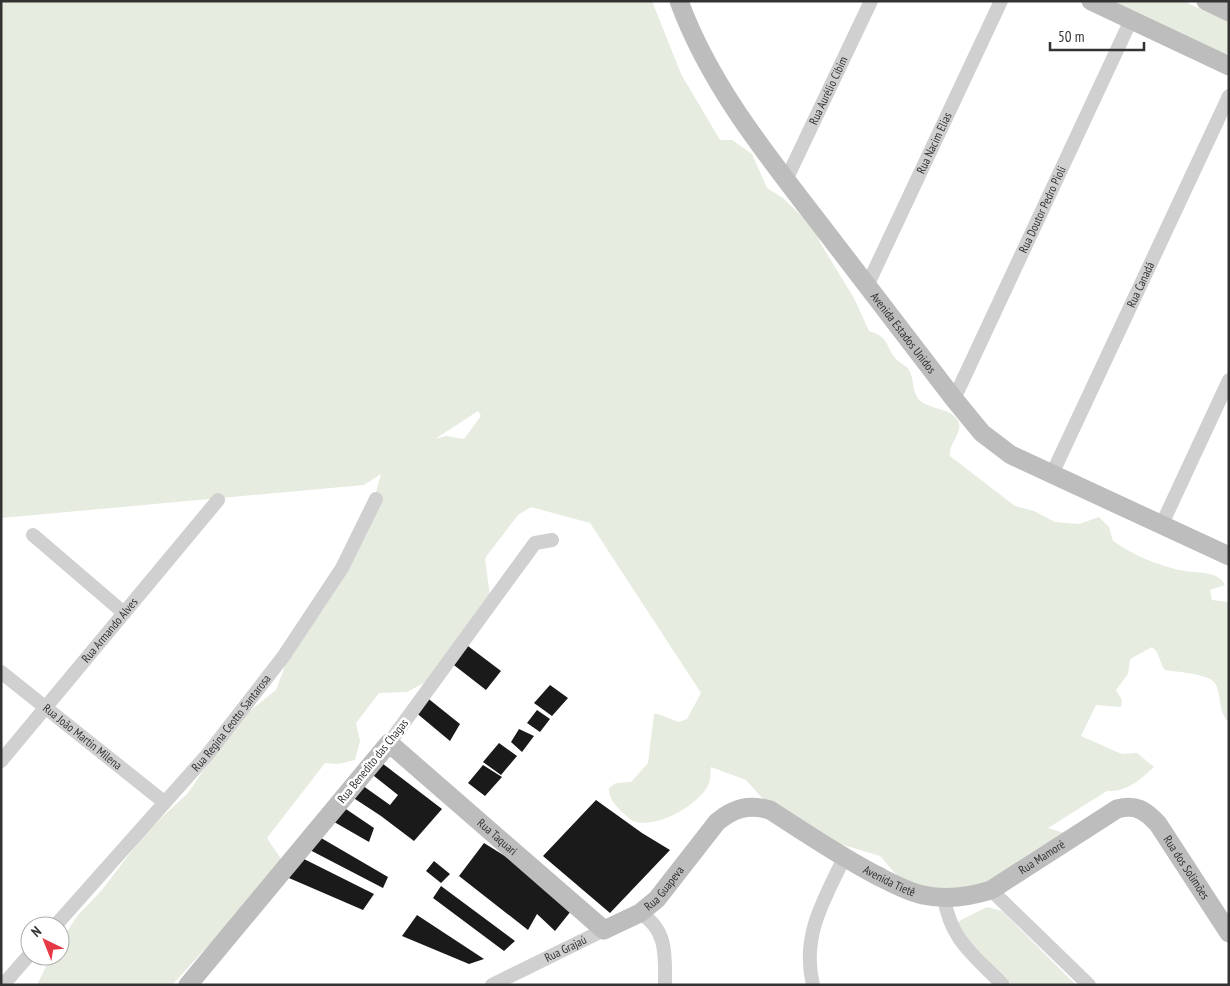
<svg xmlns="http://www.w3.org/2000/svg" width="1230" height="986" viewBox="0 0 1230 986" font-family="'PT Sans Narrow',sans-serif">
	<rect width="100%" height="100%" fill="#fff"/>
	<path fill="#e6ecdf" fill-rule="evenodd" d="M1 1H652L681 74 720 140H732L752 154 767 188 783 198 813 227 821 244 854 298 869 331C891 337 885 348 897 360 901 364 907 366 909 370 914 378 912 389 917 397 926 411 953 406 959 423 962 434 948 444 950 456L1015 506 1034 511 1055 522 1079 524 1099 517 1109 527 1113 541C1127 550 1142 559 1159 564 1167 567 1177 570 1185 571 1198 574 1218 570 1225 585L1210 590 1212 600 1229 602V722C1215 711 1225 684 1208 678 1195 673 1179 672 1165 670 1159 663 1160 652 1152 647L1130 659 1128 674 1116 690 1122 700 1121 707 1096 705 1081 736 1122 754 1137 753 1154 767C1140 780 1127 792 1107 791L1048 828 1064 833 996 885 953 893 909 889 880 856 837 843 778 816 746 780 711 767C710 772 711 778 709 783 701 804 656 830 633 821 629 819 625 814 621 811 614 804 609 798 609 788L616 783 631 782 648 763 654 714H658L679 722 687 719 701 693 590 523 531 507 518 515 488 554 485 559 490 596 437 676 407 692 379 693 356 723 360 741 355 760 338 764 325 763 267 838 289 871 246 919 207 947 172 985H37L51 956H60V942L78 915 102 890 146 832 188 793 237 721 276 690 288 658 372 506 381 474 364 485 1 518ZM478 411 481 416 464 439 446 436 435 439Z
		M1101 1H1183L1229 22V53L1224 55Z
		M987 907 1002 911 1076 985H1012L957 929 959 921Z"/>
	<path fill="#1a1a1a" d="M464 643 501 671 486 690 450 662Z
		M550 685 568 698 552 716 534 703Z
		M425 696 460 724 450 741 414 711Z
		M537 710 550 719 540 732 527 723Z
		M519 729 534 736 522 752 511 742Z
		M499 743 517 756 501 775 483 762Z
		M378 760 442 809 414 841 381 816 349 795 359 783 390 805 398 795 369 772Z
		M483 765 502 777 485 796 468 783Z
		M596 800 642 833 670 850 610 913 543 856Z
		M340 805 374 828 369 842 329 819Z
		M316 835 388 877 383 888 306 848Z
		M484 843 508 858 571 911 555 931 537 914 528 930 459 876Z
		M298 856 374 894 363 910 282 875Z
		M434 861 450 874 441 883 426 871Z
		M441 886 515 941 504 951 433 898Z
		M417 915 484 959 469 964 402 936Z"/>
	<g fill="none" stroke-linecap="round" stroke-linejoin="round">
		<g stroke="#d0d0d0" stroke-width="14">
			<path id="s1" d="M786 180 871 1"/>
			<path id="s2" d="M867 286 1001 1"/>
			<path id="s3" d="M954 399 1131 20"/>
			<path id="s4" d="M1052 474 1229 96"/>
			<path d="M1162 524 1229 380"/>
			<path d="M33 535 124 613"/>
			<path id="s5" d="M1 672 164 802"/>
			<path d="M389 743 535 543 552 540"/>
			<path id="s6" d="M1 761 218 500"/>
			<path d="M991 890 1089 985"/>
			<path d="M944 898C951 941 974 955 1003 985"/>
			<path d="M640 913C668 930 665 956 665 985"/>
			<path id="s7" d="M55 926 207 755 283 657 342 568 376 499"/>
			<path d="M3 985 30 954"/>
			<path id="s8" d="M492 985 604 930"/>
			<path d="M813 985C801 936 824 900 844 858"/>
		</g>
		<g stroke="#bdbdbd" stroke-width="19">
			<path id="s9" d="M679 1C708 81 762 149 813 215 860 277 907 338 954 399L982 433 1011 455 1229 556"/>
			<path d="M1091 1 1229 66"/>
			<path d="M1206 1 1229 12"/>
			<path id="s10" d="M188 985 389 743 604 930 640 913 657 899 717 822C734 808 748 804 770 810 804 832 838 855 874 874 890 882 905 891 923 895 946 900 969 897 991 890L1117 809C1136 804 1145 810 1158 824L1229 933"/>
		</g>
	</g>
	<g text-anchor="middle" stroke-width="5" stroke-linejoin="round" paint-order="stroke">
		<g font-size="12" fill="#333" stroke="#fff">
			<text dy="4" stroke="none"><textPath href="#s1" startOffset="99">Rua Aurélio Cibim</textPath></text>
			<text dy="4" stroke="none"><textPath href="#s2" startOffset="158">Rua Nacim Elias</textPath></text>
			<text dy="4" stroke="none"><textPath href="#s3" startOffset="209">Rua Doutor Pedro Pioli</textPath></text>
			<text dy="4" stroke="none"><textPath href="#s4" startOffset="209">Rua Canadá</textPath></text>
			<text dy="4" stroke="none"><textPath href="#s9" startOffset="402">Avenida Estados Unidos</textPath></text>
			<text dy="4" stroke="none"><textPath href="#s6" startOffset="170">Rua Armando Alves</textPath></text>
			<text dy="4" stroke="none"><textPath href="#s7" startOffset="269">Rua Regina Ceotto Santarosa</textPath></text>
			<text dy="4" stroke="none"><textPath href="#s5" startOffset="104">Rua João Martin Milena</textPath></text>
			<text transform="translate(373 761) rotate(-51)" y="4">Rua Benedito das Chagas</text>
			<text dy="4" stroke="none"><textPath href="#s10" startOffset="458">Rua Taquari</textPath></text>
			<text dy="4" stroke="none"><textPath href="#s10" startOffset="1121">Rua Mamoré</textPath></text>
			<text dy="4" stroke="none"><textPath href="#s10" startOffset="1309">Rua dos Solimões</textPath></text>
			<text dy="4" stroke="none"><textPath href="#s10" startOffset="955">Avenida Tietê</textPath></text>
			<text dy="4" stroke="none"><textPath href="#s10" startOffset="674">Rua Guapeva</textPath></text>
			<text dy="4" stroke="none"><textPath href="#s8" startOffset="82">Rua Grajaú</textPath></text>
		</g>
	</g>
	<rect width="1230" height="986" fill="none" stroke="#333333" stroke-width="5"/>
	<g transform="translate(45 941) rotate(317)"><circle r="24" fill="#ffffff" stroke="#adadad"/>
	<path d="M0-4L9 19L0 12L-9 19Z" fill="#e63946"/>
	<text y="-8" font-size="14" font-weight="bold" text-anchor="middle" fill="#333333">N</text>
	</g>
	<path d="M1050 42v8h94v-8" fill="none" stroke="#333333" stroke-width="2.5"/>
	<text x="1058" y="42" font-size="15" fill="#333333" stroke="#ffffff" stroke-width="4" paint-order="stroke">50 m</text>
</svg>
